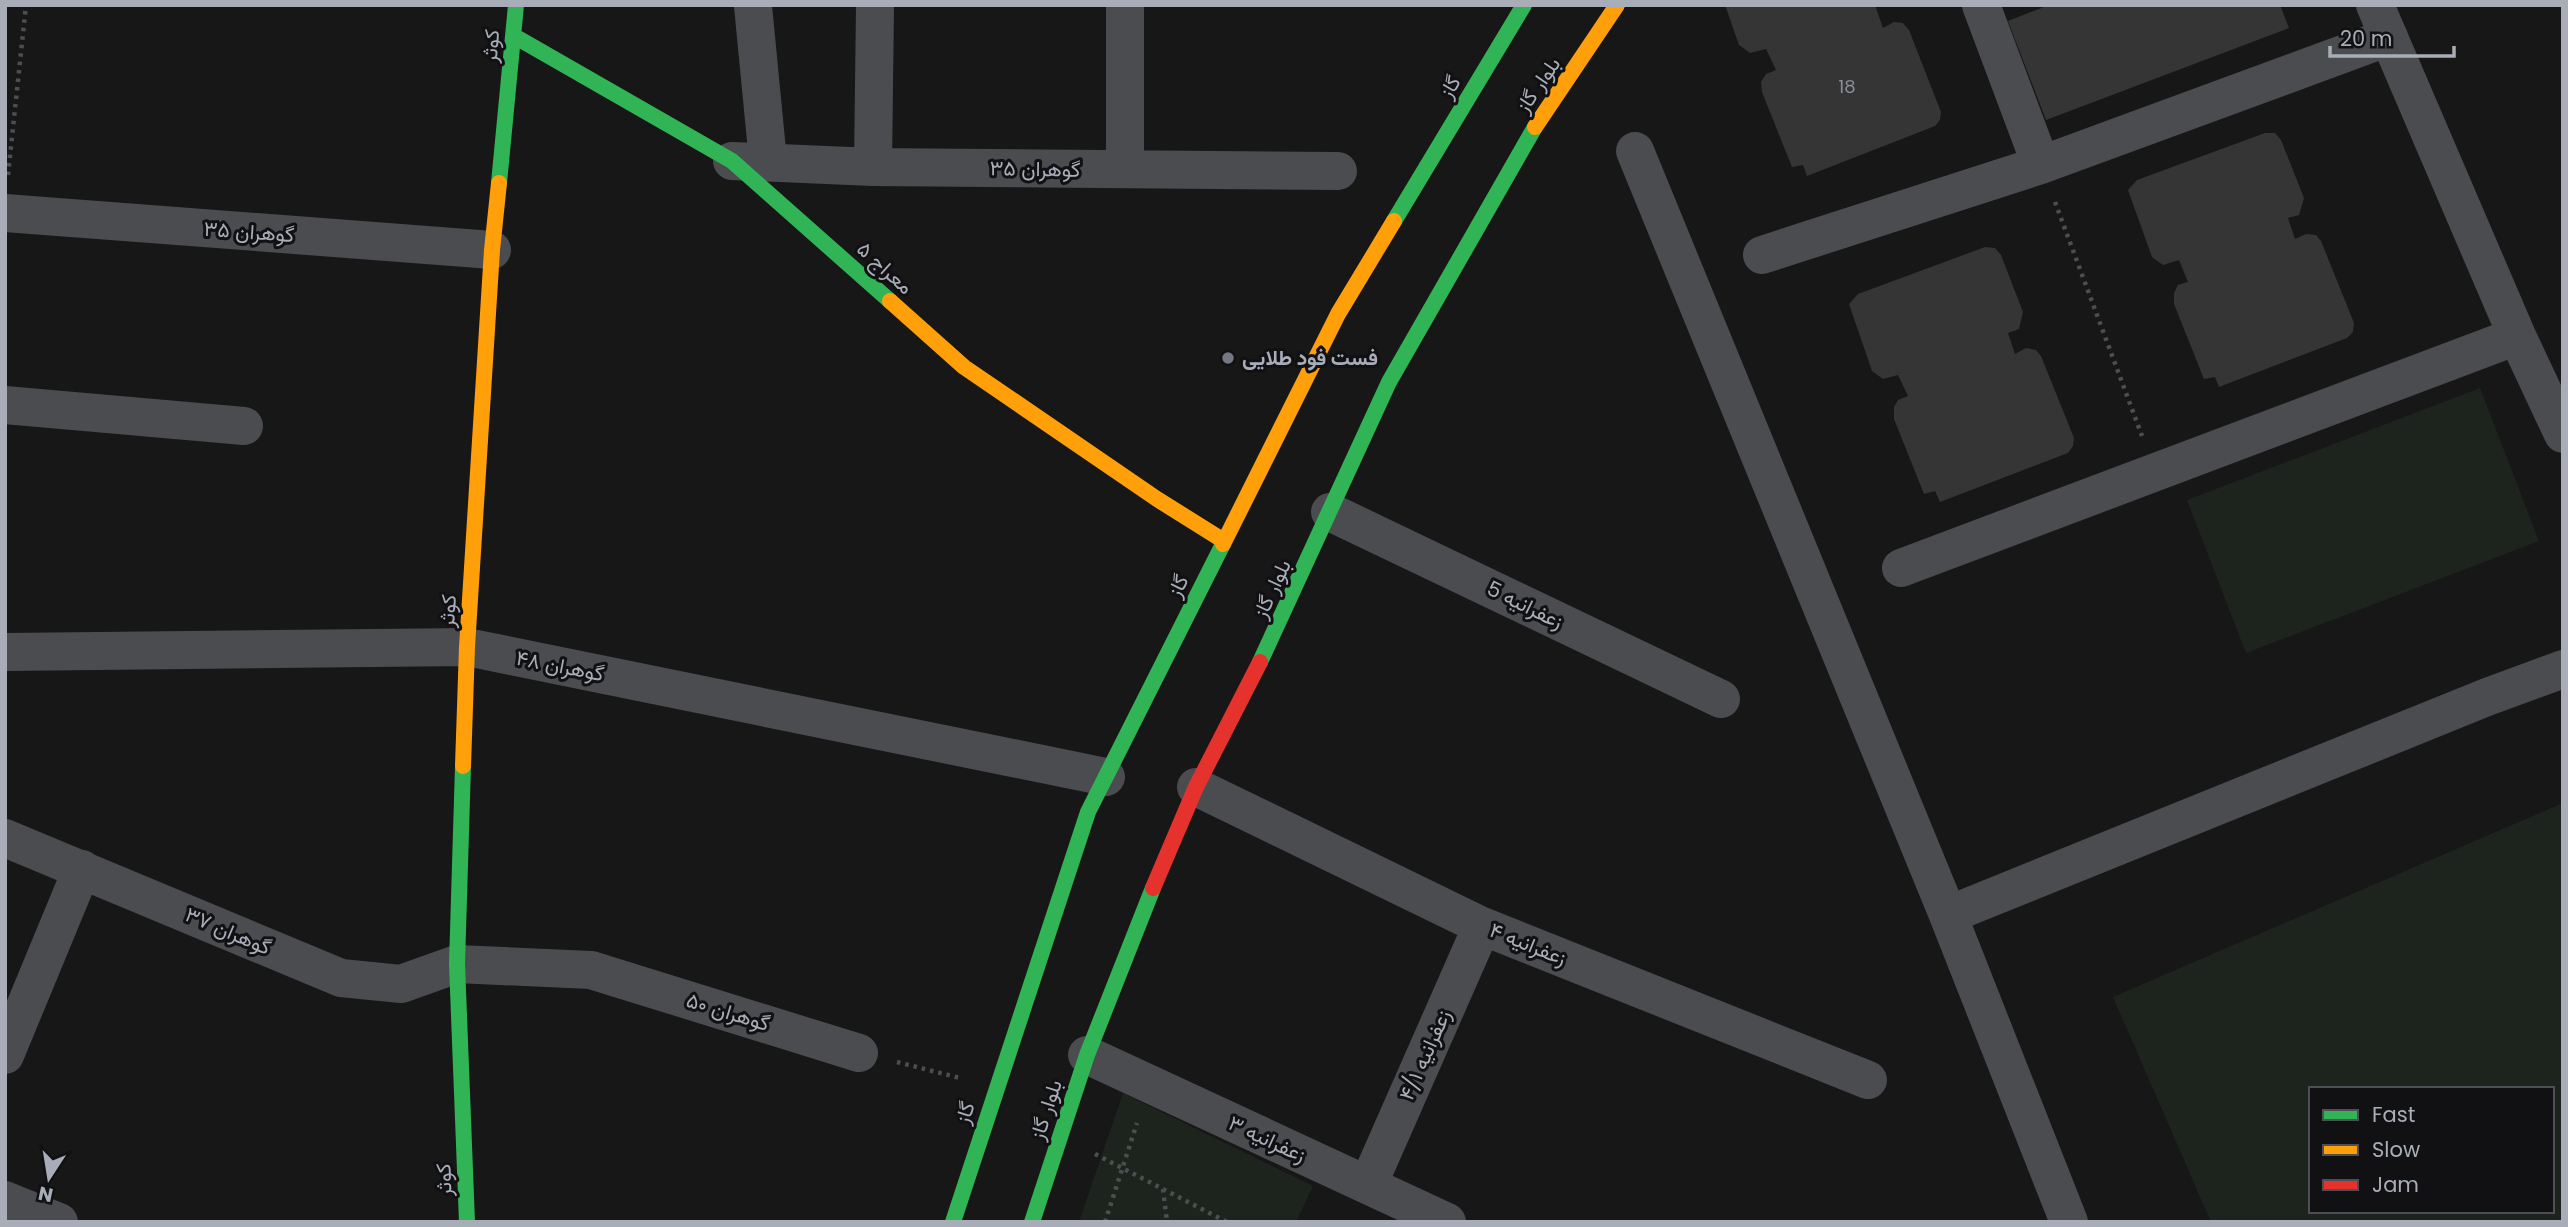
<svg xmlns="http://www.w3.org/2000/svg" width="2568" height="1227" viewBox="0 0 2568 1227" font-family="Poppins,Vazirmatn,sans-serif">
	<rect width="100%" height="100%" fill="#171717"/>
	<path fill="#1d241e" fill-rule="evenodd" d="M2480 388 2539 541 2246 653 2187 500Z
		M2563 803V1222H2211L2113 997ZM2311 1089H2552V1211H2311Z
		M1123 1093 1313 1186 1296 1222H1079Z"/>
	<path fill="#353536" d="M1725 5H1875L1883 28 1894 22 1903 23 1909 30 1941 112 1940 120 1935 126 1807 176 1803 165 1792 167 1762 92 1761 82 1766 74 1776 70 1766 49 1750 53 1739 45Z
		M2049 5H2280L2289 28 2046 120 2008 21Z
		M2265 133H2275L2281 140 2304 198 2299 215 2288 218 2295 239 2306 234 2316 235 2321 241 2354 323 2353 332 2347 338 2219 387 2215 377 2204 379 2174 304V293L2178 285 2188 282 2179 260 2163 265 2152 257 2128 190 2137 180Z
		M1985 247 1995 248 2001 255 2023 312 2019 329 2008 333 2015 354 2026 348 2036 350 2041 356 2074 438 2073 446 2068 453 1940 502 1935 491 1924 494 1894 419V407L1898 400 1908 396 1898 375 1883 379 1872 371 1849 304 1858 294Z"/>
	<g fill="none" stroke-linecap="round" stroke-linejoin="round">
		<path stroke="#4d4e52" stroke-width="4.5" stroke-dasharray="3.5 5" stroke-linecap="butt" d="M8 175 26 5
			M2055 202 2142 436
			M897 1062 960 1078
			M1095 1154 1227 1222
			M1163 1189 1167 1222
			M1105 1222 1137 1123"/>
		<path stroke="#4b4c50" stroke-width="38" d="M1981 5 2041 165
			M2375 5 2517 336 2563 434
			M753 6 768 161
			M1635 151 1948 915 2487 697 2563 669
			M732 161 873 167 1338 171
			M873 167 875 5
			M1125 169V5
			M5 213 492 250
			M1762 255 2041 165 2389 37
			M5 405 244 426
			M1330 512 1721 699
			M1901 568 2517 336
			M5 652 467 647 1106 777
			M1196 787 1482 926 1868 1080
			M5 838 341 978 401 984 457 964 591 970 859 1053
			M1948 915 2069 1222
			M5 1055 82 869
			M1087 1055 1447 1222
			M1368 1185 1482 926
			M5 1200 59 1222"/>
		<path stroke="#30b455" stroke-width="16" d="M514 36 732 161 890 301
			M499 183 516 5
			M1394 221 1524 5
			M1260 662 1389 382 1535 127
			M463 766 457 964 467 1222
			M953 1222 1088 812 1223 544
			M1032 1222 1087 1055 1153 888"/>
		<path stroke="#ff9f0a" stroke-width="16" d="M1535 127 1617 5
			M890 301 964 367 1157 499 1224 541
			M1223 544 1338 314 1394 221
			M463 766 467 647 492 250 499 183"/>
		<path stroke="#e5322d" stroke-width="16" d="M1153 888 1196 787 1260 662"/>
	</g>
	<circle fill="#757880" stroke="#111113" stroke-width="2.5" cx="1228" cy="358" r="7"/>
	<g text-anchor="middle" stroke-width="6" stroke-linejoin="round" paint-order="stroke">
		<g font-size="18" fill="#8b8f98">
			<text x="1847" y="93">18</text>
		</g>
		<g font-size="21" fill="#a8adb8" stroke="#111113">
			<text transform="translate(491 46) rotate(-85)" y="7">کوثر</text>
			<text transform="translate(1538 85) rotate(-56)" y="7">بلوار گاز</text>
			<text transform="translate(1450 87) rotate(-59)" y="7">گاز</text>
			<text transform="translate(1035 169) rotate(1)" y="7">گوهران ۳۵</text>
			<text transform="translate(249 232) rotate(4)" y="7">گوهران ۳۵</text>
			<text transform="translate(885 268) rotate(42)" y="7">معراج ۵</text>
			<text transform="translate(1178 586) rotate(-63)" y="7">گاز</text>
			<text transform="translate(1272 589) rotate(-65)" y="7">بلوار گاز</text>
			<text transform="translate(1525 605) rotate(26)" y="7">5 زعفرانیه</text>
			<text transform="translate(448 611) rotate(-86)" y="7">کوثر</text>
			<text transform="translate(560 666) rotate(11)" y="7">گوهران ۴۸</text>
			<text transform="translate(228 931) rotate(23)" y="7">گوهران ۳۷</text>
			<text transform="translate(1528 944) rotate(22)" y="7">زعفرانیه ۴</text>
			<text transform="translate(728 1012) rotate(17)" y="7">گوهران ۵۰</text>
			<text transform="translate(1425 1055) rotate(-66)" y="7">زعفرانیه ۴/۱</text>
			<text transform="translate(1046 1110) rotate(-72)" y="7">بلوار گاز</text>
			<text transform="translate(965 1113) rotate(-72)" y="7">گاز</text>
			<text transform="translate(1267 1139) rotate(25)" y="7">زعفرانیه ۳</text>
			<text transform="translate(444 1180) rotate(-92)" y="7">کوثر</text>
		</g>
		<g font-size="21" font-weight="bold" fill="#a8adb8" stroke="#111113" text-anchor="start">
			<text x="1242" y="365">فست فود طلایی</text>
		</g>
	</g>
	<rect width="2568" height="1227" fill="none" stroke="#a8adb8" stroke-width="14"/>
	<rect x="2309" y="1087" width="245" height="126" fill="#111113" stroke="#4d4f55" stroke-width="2"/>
	<rect x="2323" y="1110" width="35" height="10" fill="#30b455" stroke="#4d4f55" stroke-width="2"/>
	<text x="2372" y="1122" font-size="21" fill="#a8adb8">Fast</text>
	<rect x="2323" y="1145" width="35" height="10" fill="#ff9f0a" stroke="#4d4f55" stroke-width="2"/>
	<text x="2372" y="1157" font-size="21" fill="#a8adb8">Slow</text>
	<rect x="2323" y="1180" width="35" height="10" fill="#e5322d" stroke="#4d4f55" stroke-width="2"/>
	<text x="2372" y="1192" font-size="21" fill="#a8adb8">Jam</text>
	<g transform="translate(49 1178) rotate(192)" stroke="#111113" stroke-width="5" paint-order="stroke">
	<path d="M0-5L12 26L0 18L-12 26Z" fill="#a8adb8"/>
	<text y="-10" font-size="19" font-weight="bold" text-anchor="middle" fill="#a8adb8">N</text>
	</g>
	<path d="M2330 46v10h124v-10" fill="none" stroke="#a8adb8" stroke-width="3.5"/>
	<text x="2340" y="46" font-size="21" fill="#a8adb8" stroke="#111113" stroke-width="5" paint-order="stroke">20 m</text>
</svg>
